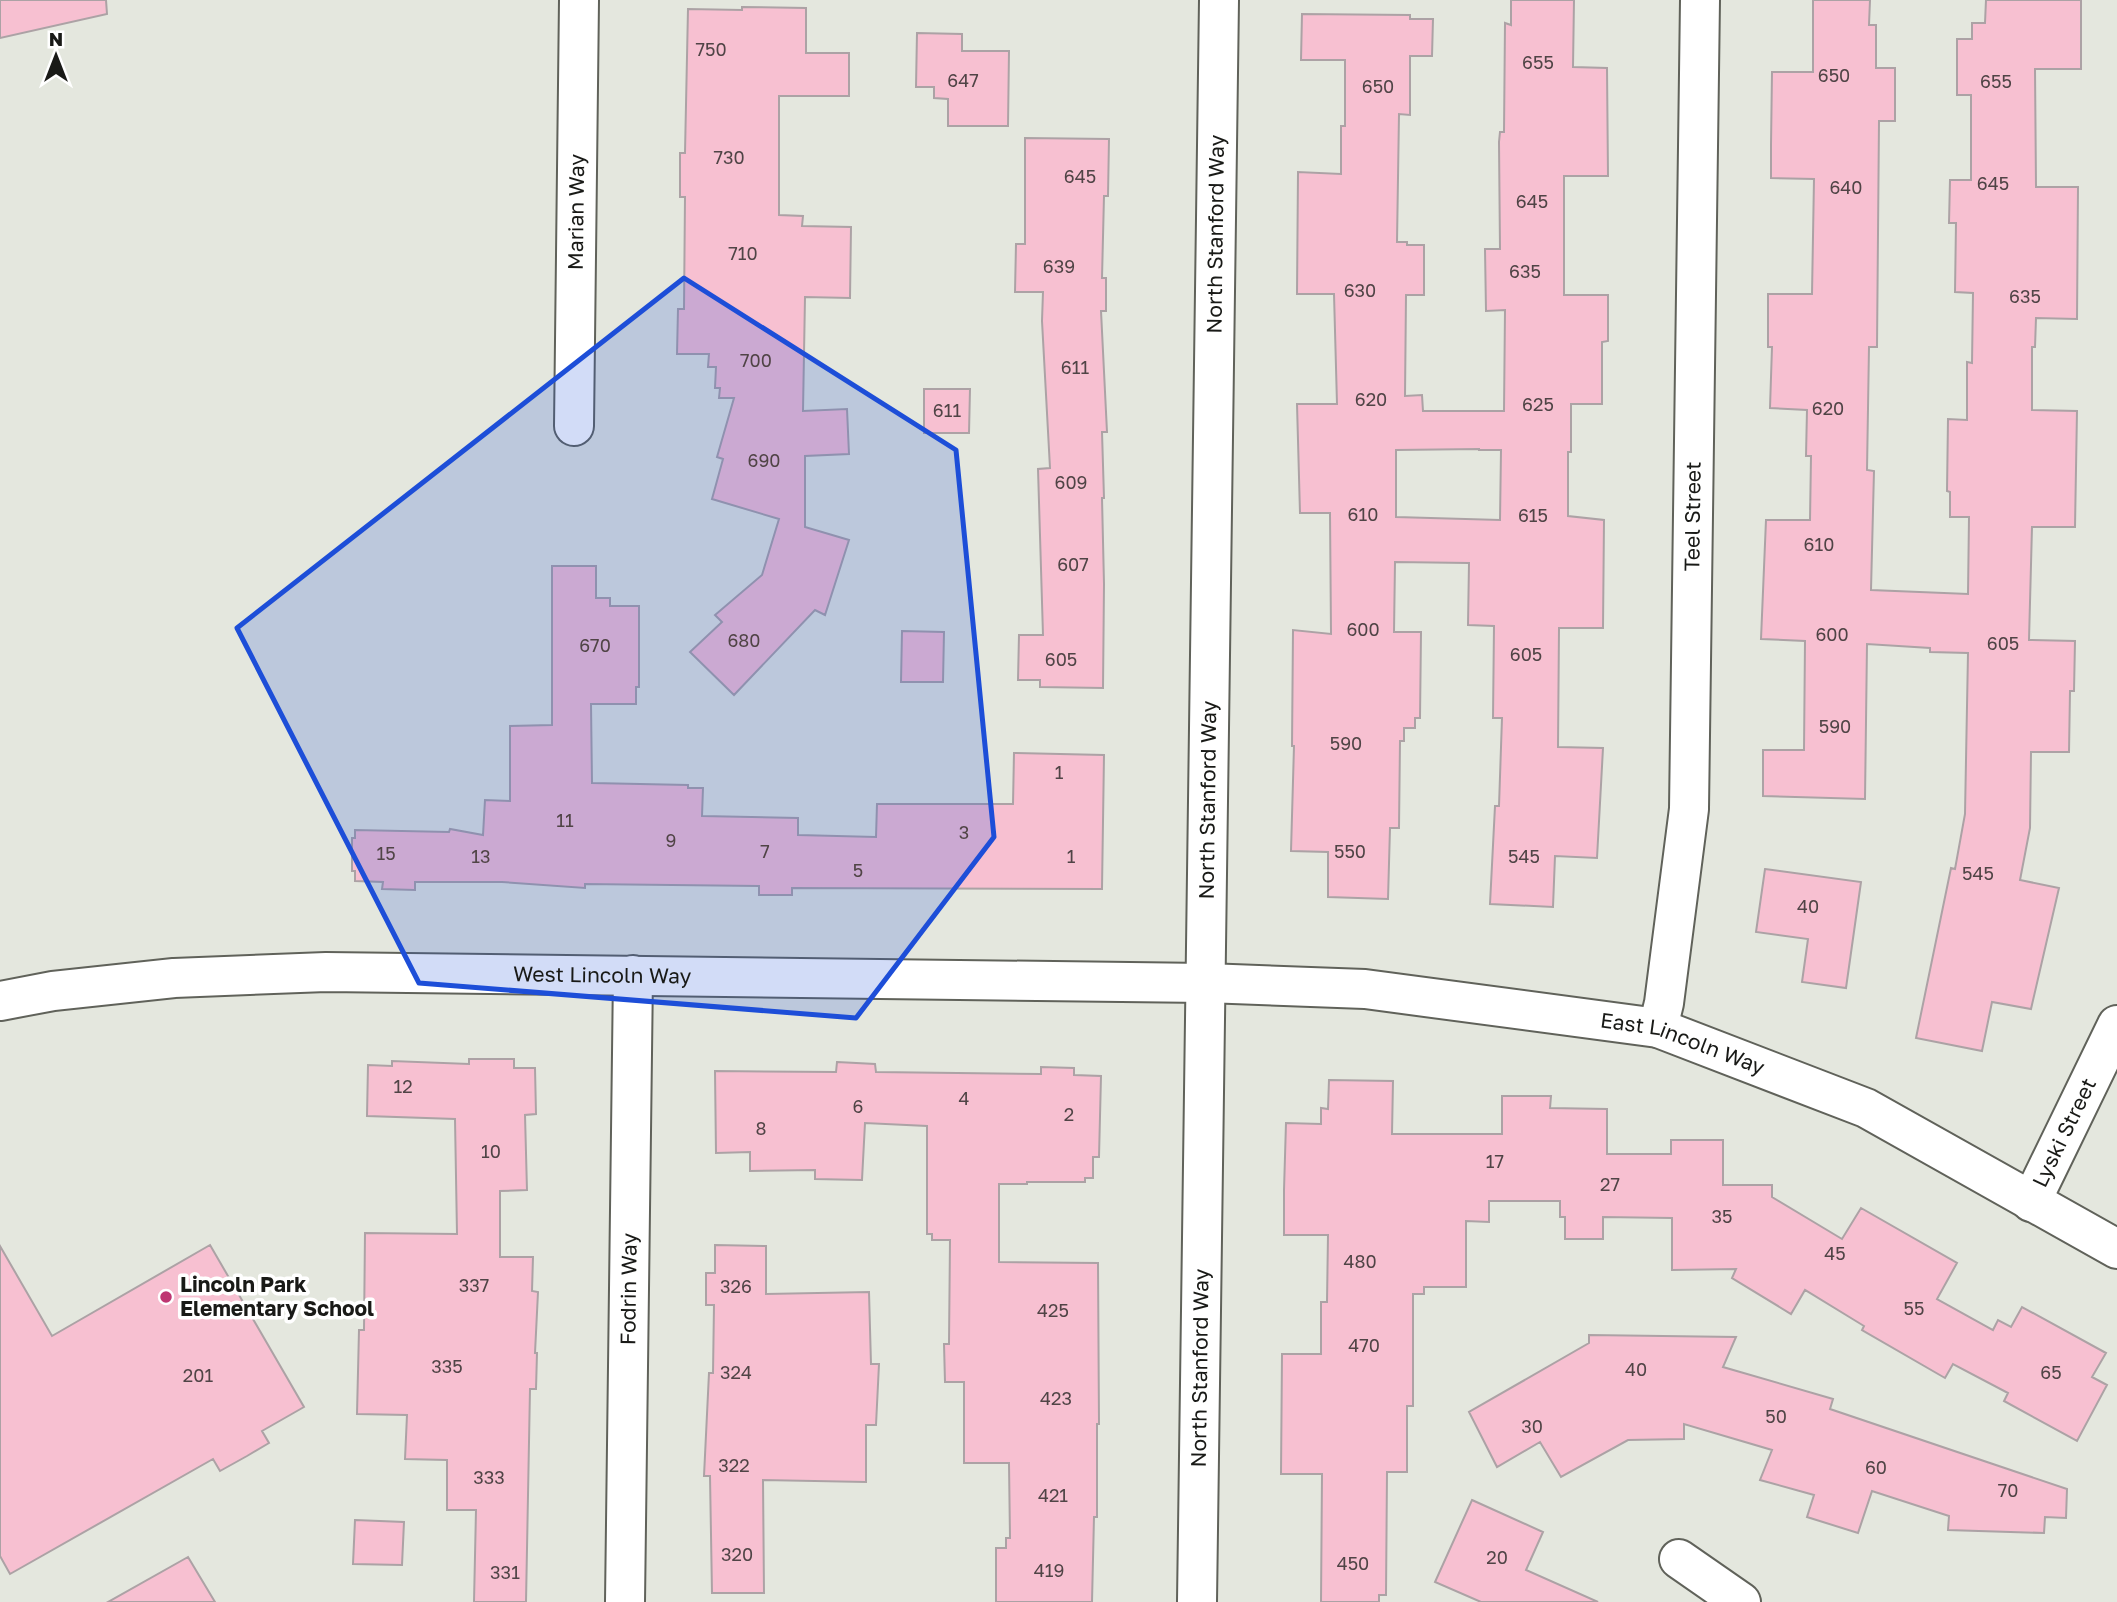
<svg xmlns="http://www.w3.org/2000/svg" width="2117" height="1602" viewBox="0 0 2117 1602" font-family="'Golos Text',sans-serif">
	<rect width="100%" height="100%" fill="#e4e7de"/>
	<path fill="#f7c0d1" stroke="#aca2a5" stroke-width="2" fill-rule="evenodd" d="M0 0H106L107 14 0 38Z
		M1511 0H1574L1573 67 1607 68 1608 176H1564V295H1608V341L1602 342V404H1571V452H1568V516L1604 520 1603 628H1559L1558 747 1603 748 1597 858 1555 856 1553 907 1490 904 1495 806H1499L1502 718H1493L1494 626 1468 625 1469 563 1395 562 1394 632H1421L1420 718H1415V728H1404V741H1400L1399 828H1390L1388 899 1328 897V852L1291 851 1294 746H1292L1293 630 1331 634 1330 513H1300L1297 404H1337L1334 294H1297L1298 172 1341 174V126H1345V60H1301L1302 14 1410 15V19H1433L1432 56H1410V115L1399 114 1397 242H1407V245H1424V295H1406L1405 396 1422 395 1423 411H1504L1505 310 1486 311 1485 249H1500L1499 142 1500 132H1504L1505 23 1511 25ZM1479 449V450H1501L1500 520 1396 517V450Z
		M1813 0H1870L1869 25H1876V68H1895V121H1879L1877 347H1869L1867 470 1874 471 1871 590 1968 594 1969 517H1950V492L1947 491 1948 419 1967 420V362L1972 363 1973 293 1955 292 1956 223H1949L1950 180H1971V95H1957V39H1972V23H1985L1986 0H2081V69H2035L2036 187H2078L2077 319 2036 318 2035 347H2032V410L2077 411 2075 527H2032L2029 640 2075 641 2074 691H2070L2069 752H2031L2030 828 2020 880 2059 888 2031 1009 1992 1002 1982 1051 1916 1038 1951 868 1955 869 1965 814 1968 653 1930 652V648L1867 644 1865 799 1763 796V750H1804L1805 641 1761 639 1766 520H1810L1811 456H1806L1807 410 1770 408 1772 347H1768V294H1812L1814 179 1771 178V145L1772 72H1813Z
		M742 7 806 8V53H849V96H779V215L803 216 802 226 851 227 850 298 805 297 803 411 847 409 849 454 805 456V527L849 540 825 615 815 610 734 695 690 652 722 622 715 615 762 575 779 519 712 499 723 459 717 457 734 398H719L720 388H715L716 367H708L709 354H677L678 309H684L685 197H680V153H685L688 9 742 10Z
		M917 33 962 34V51H1009L1008 126H948V99L934 98V87H916Z
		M1025 138 1109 139 1108 196H1104L1102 278H1106V311H1101L1107 432H1102L1104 498H1102L1104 584 1103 688 1040 687V680H1018L1019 635H1043L1038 469 1050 468 1042 321 1043 292H1015L1016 244H1025Z
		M924 389H970L969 433H924Z
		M552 566H596V598H610V606H639V687H636V704H591L592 783 688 785V788H703L702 816 798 818V835L876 837 877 804H1013L1014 753 1104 755 1102 889 792 888V895H759V886L585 884V888L502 882H415V890L382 889 383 882 355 881V871H352V838H355V830L449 832 450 829 483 835 485 800 510 801V726L552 725Z
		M902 631 944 632 943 682H901Z
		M1765 869 1861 882 1846 988 1802 982 1808 939 1756 932Z
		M469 1059H514V1068H535L536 1114 525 1115 527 1190 500 1191V1257H533L532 1291 538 1292 535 1353H537L536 1389H530L526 1602H474L476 1510H447V1460L405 1459 407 1415 357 1414 359 1330H364L365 1233 457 1234 455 1119 367 1116 368 1065 392 1066V1061L469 1064Z
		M837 1062 875 1064 876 1072 1041 1074V1067L1074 1068V1075L1101 1076 1099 1157H1093V1178H1085V1182H1027V1184H999V1262L1098 1263 1099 1424H1097V1517H1094L1092 1602H996V1548H1006V1538H1010L1009 1463H964V1382H945L944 1344H949L950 1240H932V1234H927V1126L865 1123 862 1180 815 1179V1170L750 1171V1152L716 1153 715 1071 836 1072Z
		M1329 1080 1393 1081 1392 1134H1502V1096H1551L1550 1108 1607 1109V1154H1671V1140H1723V1185H1772V1197L1842 1239 1861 1208 1957 1263 1937 1299 1993 1330 1998 1320 2011 1327 2022 1307 2106 1353 2092 1377 2107 1385 2077 1441 2004 1401 2008 1393 1953 1364 1945 1378 1862 1330 1864 1326 1805 1290 1791 1314 1732 1278 1736 1269 1672 1270V1218L1603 1217V1239H1565V1217H1560V1201H1489V1222L1466 1221V1287H1424V1294H1413V1406H1407V1472H1387L1386 1595H1379V1602H1321L1322 1474H1281L1282 1354H1321V1302H1327L1328 1235H1284V1190L1286 1123 1321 1124V1108L1328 1109Z
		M210 1245 304 1407 262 1431 269 1443 247 1456 220 1471 213 1459 10 1574 0 1556V1246L52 1336Z
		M715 1245 766 1246V1294L869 1292 871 1364H879L876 1425H866V1482L763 1480 764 1593H712L710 1476H704L709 1373H713L714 1305H706V1273H715Z
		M1589 1335 1736 1337 1723 1367 1833 1399 1830 1409 2067 1489 2066 1518 2045 1517 2044 1533 1948 1530 1949 1516 1872 1491 1858 1533 1807 1517 1814 1495 1760 1480 1772 1450 1684 1424V1439L1628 1440 1561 1477 1540 1442 1497 1467 1469 1412 1589 1343Z
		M1472 1500 1543 1532 1526 1570 1598 1602H1481L1435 1582Z
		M355 1520 404 1522 402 1565 353 1564Z
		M188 1557 215 1602H108Z"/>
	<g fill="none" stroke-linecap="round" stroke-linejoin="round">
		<defs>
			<g id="minor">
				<path id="s1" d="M574 426 579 0"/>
				<path id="s2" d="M0 1001 53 991 174 978 326 972 1206 983 1365 989 1658 1028 1866 1108 2117 1249"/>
				<path id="s3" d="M1658 1028 1664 1003 1689 809 1700 0"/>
				<path id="s4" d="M2031 1202 2117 1025"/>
				<path d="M1679 1559 1741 1602"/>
				<path id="s5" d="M625 1602 633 975"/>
				<path id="s6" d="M1197 1602 1219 0"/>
			</g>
		</defs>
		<use href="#minor" stroke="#60625a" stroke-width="42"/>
		<use href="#minor" stroke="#fff" stroke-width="38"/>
	</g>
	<path fill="#1d4ed8" fill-opacity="0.2" stroke="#1d4ed8" stroke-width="5" stroke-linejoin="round" d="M684 278 956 450 994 837 856 1018 419 983 237 628Z"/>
	<circle fill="#be3571" stroke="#fff" stroke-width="2.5" cx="166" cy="1297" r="7"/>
	<g text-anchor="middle" stroke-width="7" stroke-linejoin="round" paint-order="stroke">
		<g font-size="18" fill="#504446">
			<text x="711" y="56">750</text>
			<text x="1538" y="69">655</text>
			<text x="1834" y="82">650</text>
			<text x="963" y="87">647</text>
			<text x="1996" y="88">655</text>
			<text x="1378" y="93">650</text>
			<text x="729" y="164">730</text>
			<text x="1080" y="183">645</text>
			<text x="1993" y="190">645</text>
			<text x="1846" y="194">640</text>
			<text x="1532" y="208">645</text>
			<text x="743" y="260">710</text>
			<text x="1059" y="273">639</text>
			<text x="1525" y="278">635</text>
			<text x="1360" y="297">630</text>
			<text x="2025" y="303">635</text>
			<text x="756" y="367">700</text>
			<text x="1075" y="374">611</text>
			<text x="1371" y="406">620</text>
			<text x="1538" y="411">625</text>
			<text x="1828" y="415">620</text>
			<text x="947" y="417">611</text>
			<text x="764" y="467">690</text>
			<text x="1071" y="489">609</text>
			<text x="1363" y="521">610</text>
			<text x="1533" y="522">615</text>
			<text x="1819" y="551">610</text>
			<text x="1073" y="571">607</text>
			<text x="1363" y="636">600</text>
			<text x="1832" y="641">600</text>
			<text x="744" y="647">680</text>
			<text x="2003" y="650">605</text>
			<text x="595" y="652">670</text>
			<text x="1526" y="661">605</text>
			<text x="1061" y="666">605</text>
			<text x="1835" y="733">590</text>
			<text x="1346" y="750">590</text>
			<text x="1059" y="779">1</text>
			<text x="565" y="827">11</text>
			<text x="964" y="839">3</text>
			<text x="671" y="847">9</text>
			<text x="765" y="858">7</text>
			<text x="1350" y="858">550</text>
			<text x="386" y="860">15</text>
			<text x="481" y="863">13</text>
			<text x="1071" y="863">1</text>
			<text x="1524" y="863">545</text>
			<text x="858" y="877">5</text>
			<text x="1978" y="880">545</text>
			<text x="1808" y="913">40</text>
			<text x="403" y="1093">12</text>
			<text x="964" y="1105">4</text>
			<text x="858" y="1113">6</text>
			<text x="1069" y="1121">2</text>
			<text x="761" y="1135">8</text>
			<text x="491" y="1158">10</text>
			<text x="1495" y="1168">17</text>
			<text x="1610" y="1191">27</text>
			<text x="1722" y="1223">35</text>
			<text x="1835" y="1260">45</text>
			<text x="1360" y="1268">480</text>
			<text x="474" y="1292">337</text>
			<text x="736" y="1293">326</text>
			<text x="1914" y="1315">55</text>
			<text x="1053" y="1317">425</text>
			<text x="1364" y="1352">470</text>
			<text x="447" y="1373">335</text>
			<text x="1636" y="1376">40</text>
			<text x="736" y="1379">324</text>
			<text x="2051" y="1379">65</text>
			<text x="198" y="1382">201</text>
			<text x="1056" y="1405">423</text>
			<text x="1776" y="1423">50</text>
			<text x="1532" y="1433">30</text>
			<text x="734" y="1472">322</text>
			<text x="1876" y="1474">60</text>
			<text x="489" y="1484">333</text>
			<text x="2008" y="1497">70</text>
			<text x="1053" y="1502">421</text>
			<text x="737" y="1561">320</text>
			<text x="1497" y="1564">20</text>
			<text x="1353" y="1570">450</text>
			<text x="1049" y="1577">419</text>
			<text x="505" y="1579">331</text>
		</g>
		<g font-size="21" fill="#191a17" stroke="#fff">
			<text dy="7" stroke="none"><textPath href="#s1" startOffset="214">Marian Way</textPath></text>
			<text dy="7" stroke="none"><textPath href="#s6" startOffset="1368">North Stanford Way</textPath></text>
			<text dy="7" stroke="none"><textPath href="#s3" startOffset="514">Teel Street</textPath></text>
			<text dy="7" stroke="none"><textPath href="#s6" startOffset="802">North Stanford Way</textPath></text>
			<text dy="7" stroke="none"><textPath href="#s2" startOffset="604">West Lincoln Way</textPath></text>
			<text dy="7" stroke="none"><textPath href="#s2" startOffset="1690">East Lincoln Way</textPath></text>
			<text dy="7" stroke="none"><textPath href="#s4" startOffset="77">Lyski Street</textPath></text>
			<text dy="7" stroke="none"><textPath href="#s5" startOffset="313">Fodrin Way</textPath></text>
			<text dy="7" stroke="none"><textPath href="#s6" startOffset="234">North Stanford Way</textPath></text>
		</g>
		<g font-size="21" font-weight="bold" fill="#191a17" stroke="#fff" text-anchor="start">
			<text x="180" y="1292">Lincoln Park<tspan x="180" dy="24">Elementary School</tspan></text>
		</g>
	</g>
	<g transform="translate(56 56)" stroke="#ffffff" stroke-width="5" paint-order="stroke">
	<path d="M0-5L12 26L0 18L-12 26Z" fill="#191a17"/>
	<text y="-10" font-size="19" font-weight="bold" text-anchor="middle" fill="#191a17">N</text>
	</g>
</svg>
